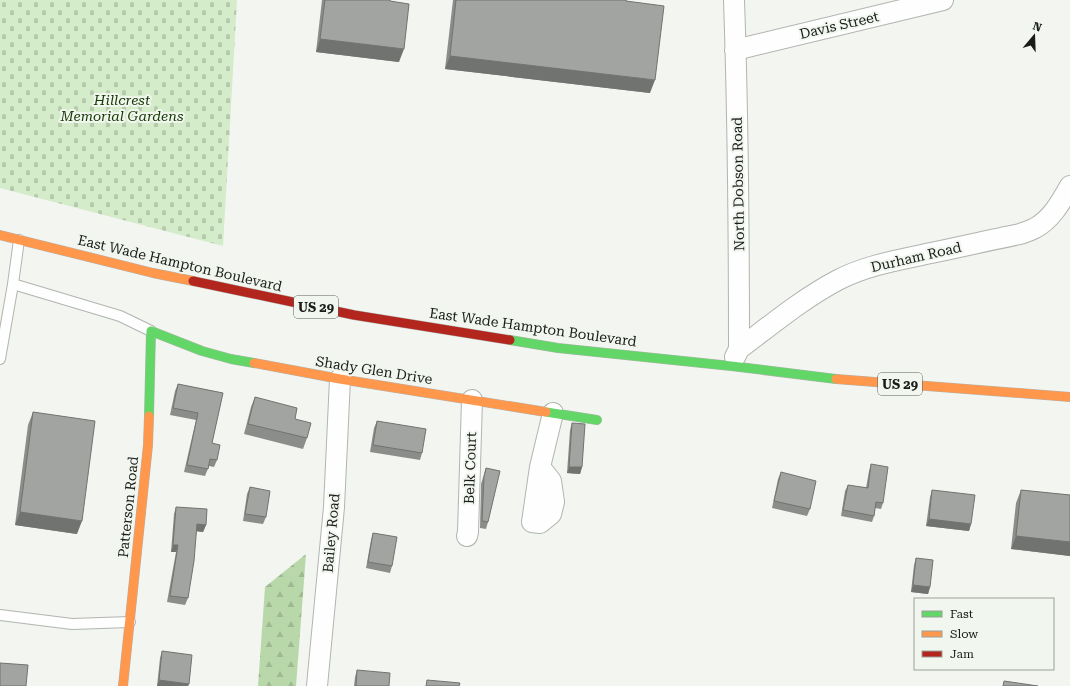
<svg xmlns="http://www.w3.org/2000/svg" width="1070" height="686" viewBox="0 0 1070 686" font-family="'Roboto Serif',serif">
	<defs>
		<pattern id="forest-firs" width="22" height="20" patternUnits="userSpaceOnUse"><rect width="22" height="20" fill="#b8d8aa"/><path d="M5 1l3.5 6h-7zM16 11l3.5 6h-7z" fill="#9eb992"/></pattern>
		<pattern id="cemetery-stones" width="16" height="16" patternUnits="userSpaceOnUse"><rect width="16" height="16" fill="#d4ecca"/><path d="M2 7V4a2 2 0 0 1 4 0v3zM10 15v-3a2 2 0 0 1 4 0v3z" fill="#b5caad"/></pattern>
	</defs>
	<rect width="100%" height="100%" fill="#f2f5f0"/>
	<path fill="url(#forest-firs)" d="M306 554 296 686H258L265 587Z"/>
	<path fill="url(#cemetery-stones)" d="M0 0H237L223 246 0 188Z"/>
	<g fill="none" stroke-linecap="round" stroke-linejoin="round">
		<defs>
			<path id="lane" d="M13 284 120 316 151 331
				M0 359 13 284 19 240
				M0 615 72 624 130 622"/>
			<path id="street" d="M734 0C738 116 739 233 739 349L735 357
				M735 50 943 0
				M739 349C771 325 802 299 838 280 867 265 899 260 931 253 960 247 990 240 1020 234 1025 232 1030 231 1035 228 1051 220 1061 202 1070 186
				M540 467 551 481 554 502 551 514 540 523 532 522 540 467 553 413
				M467 536 468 532 472 400
				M317 686 334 507 340 379"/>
			<path id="fast" d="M510 340 558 348 731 366 836 379
				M546 412 597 420
				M149 416 151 331 202 351 231 359 254 363"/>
			<path id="slow" d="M0 235 153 273 193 281
				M254 363 340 379 546 412
				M836 379 1070 397
				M123 686 148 445 149 416"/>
			<path id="jam" d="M193 281 354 315 510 340"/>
		</defs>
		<use href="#lane" stroke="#b1b4b0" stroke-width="12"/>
		<use href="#street" stroke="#b1b4b0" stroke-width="22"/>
		<use href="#fast" stroke="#b1b4b0" stroke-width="10"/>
		<use href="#slow" stroke="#b1b4b0" stroke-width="10"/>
		<use href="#jam" stroke="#b1b4b0" stroke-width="10"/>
		<use href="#lane" stroke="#fdfefd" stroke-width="10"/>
		<use href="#street" stroke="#fdfefd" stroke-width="20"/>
		<use href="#fast" stroke="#63d668" stroke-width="9"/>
		<use href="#slow" stroke="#ff974d" stroke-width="9"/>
		<use href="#jam" stroke="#b3261e" stroke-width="9"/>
	</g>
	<path fill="#8b8d8a" d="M322 0H390L399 62 316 52Z
		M453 0H626L650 93 445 69Z
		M178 384 223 393 212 443 217 460 214 467 209 466 205 476 184 472 196 420 170 415 175 391Z
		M255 397 295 419 307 438 303 449 244 434 251 407Z
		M33 412 77 534 15 525 28 425Z
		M377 421 422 453 420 460 370 452 374 428Z
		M572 423 582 467 580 474 567 473 570 430Z
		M871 464 883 503 881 509 875 508 874 516 872 522 841 516 845 491 848 485 866 488 869 471Z
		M486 468 488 522 486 529 480 528 481 484Z
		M781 472 810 509 807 516 772 508 778 479Z
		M250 487 266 517 263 524 243 521 247 494Z
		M932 490 971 524 969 531 926 526 930 497Z
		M1021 490 1070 495V556L1011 549 1016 503Z
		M176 507 206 525 203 532 196 531 188 598 185 605 167 602 176 552H171L174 514Z
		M373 533 392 566 390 573 366 568 371 540Z
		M916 558 930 587 928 594 911 592 914 565Z
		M162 651 189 684 188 686H157L160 658Z
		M357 670 389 686H354L355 677Z"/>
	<path fill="#717371" d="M320 39 404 49 399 62 316 52Z
		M450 56 655 80 650 93 445 69Z
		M569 467H582L580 474 567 473Z
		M20 512 82 521 77 534 15 525Z
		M929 519 971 524 969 531 926 526Z
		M197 524 206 525 203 532 195 531Z
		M1016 536 1070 542V556L1011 549Z
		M173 545H178L176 552H171Z
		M913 585 930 587 928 594 911 592Z
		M159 680 189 684 188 686H157Z"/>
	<path fill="#a2a4a1" stroke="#717371" d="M325 0H390V1L409 4 404 49 320 39Z
		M456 0H626V1L664 6 655 80 450 56Z
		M178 384 223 393 212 443 220 445 217 460 210 459 208 469 187 465 198 413 173 408Z
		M255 397 297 408 295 419 311 423 307 438 248 424Z
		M33 412 95 421 82 521 20 512Z
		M377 421 426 429 422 453 373 445Z
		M572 423 585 424 582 467H569Z
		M871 464 888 467 883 503 876 502 874 516 843 510 848 485 868 488Z
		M486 468 500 471 488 522 482 521 484 477Z
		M781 472 816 481 810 509 774 501Z
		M250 487 270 491 266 517 245 514Z
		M932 490 975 495 971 524 929 519Z
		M1021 490 1070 495V542L1016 536Z
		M176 507 207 509 206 525 197 524 194 561 188 598 170 596 178 545H173Z
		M373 533 397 537 392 566 368 562Z
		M916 558 933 560 930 587 913 585Z
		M162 651 192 655 189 684 159 680Z
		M0 663 28 665 26 686H0Z
		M357 670 390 673 389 686H356Z
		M427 680 460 683 459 686H426Z
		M1004 681 1038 686H1003Z"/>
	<g text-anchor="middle" stroke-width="4" stroke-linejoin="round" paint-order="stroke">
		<g fill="#f1f6ef" stroke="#5a5d59" stroke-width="1">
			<rect x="294" y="296" width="44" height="22" rx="3"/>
			<rect x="878" y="373" width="44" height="22" rx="3"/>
		</g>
		<g font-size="13" font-weight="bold" fill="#1a1c19">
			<text x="316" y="312">US 29</text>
			<text x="900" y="389">US 29</text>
		</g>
		<g font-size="14" fill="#1a1c19" stroke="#f1f6ef">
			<text transform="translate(839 25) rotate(-13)" y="5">Davis Street</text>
			<text transform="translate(738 184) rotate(-91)" y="5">North Dobson Road</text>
			<text transform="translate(916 257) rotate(-13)" y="5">Durham Road</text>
			<text transform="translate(180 263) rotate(13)" y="5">East Wade Hampton Boulevard</text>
			<text transform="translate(533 327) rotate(8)" y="5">East Wade Hampton Boulevard</text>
			<text transform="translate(374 370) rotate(9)" y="5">Shady Glen Drive</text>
			<text transform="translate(470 468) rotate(-88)" y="5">Belk Court</text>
			<text transform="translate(128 507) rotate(-84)" y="5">Patterson Road</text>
			<text transform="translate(331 533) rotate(-85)" y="5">Bailey Road</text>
		</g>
		<g font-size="14" font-style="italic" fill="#143800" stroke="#f1f6ef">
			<text x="122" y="105">Hillcrest<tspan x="122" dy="16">Memorial Gardens</tspan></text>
		</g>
	</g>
	<rect x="914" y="598" width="140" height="72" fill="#f1f6ef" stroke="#9b9f99"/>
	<rect x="922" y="611" width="20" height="6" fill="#63d668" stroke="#9b9f99"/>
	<text x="950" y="618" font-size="12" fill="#1a1c19">Fast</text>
	<rect x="922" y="631" width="20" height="6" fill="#ff974d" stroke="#9b9f99"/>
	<text x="950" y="638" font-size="12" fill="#1a1c19">Slow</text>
	<rect x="922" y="651" width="20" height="6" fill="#b3261e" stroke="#9b9f99"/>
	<text x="950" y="658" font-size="12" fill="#1a1c19">Jam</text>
	<g transform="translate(1034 36) rotate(19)" stroke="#f1f6ef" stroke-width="3" paint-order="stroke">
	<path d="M0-3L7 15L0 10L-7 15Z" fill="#1a1c19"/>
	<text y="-6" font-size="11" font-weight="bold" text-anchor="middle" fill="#1a1c19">N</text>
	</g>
</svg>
